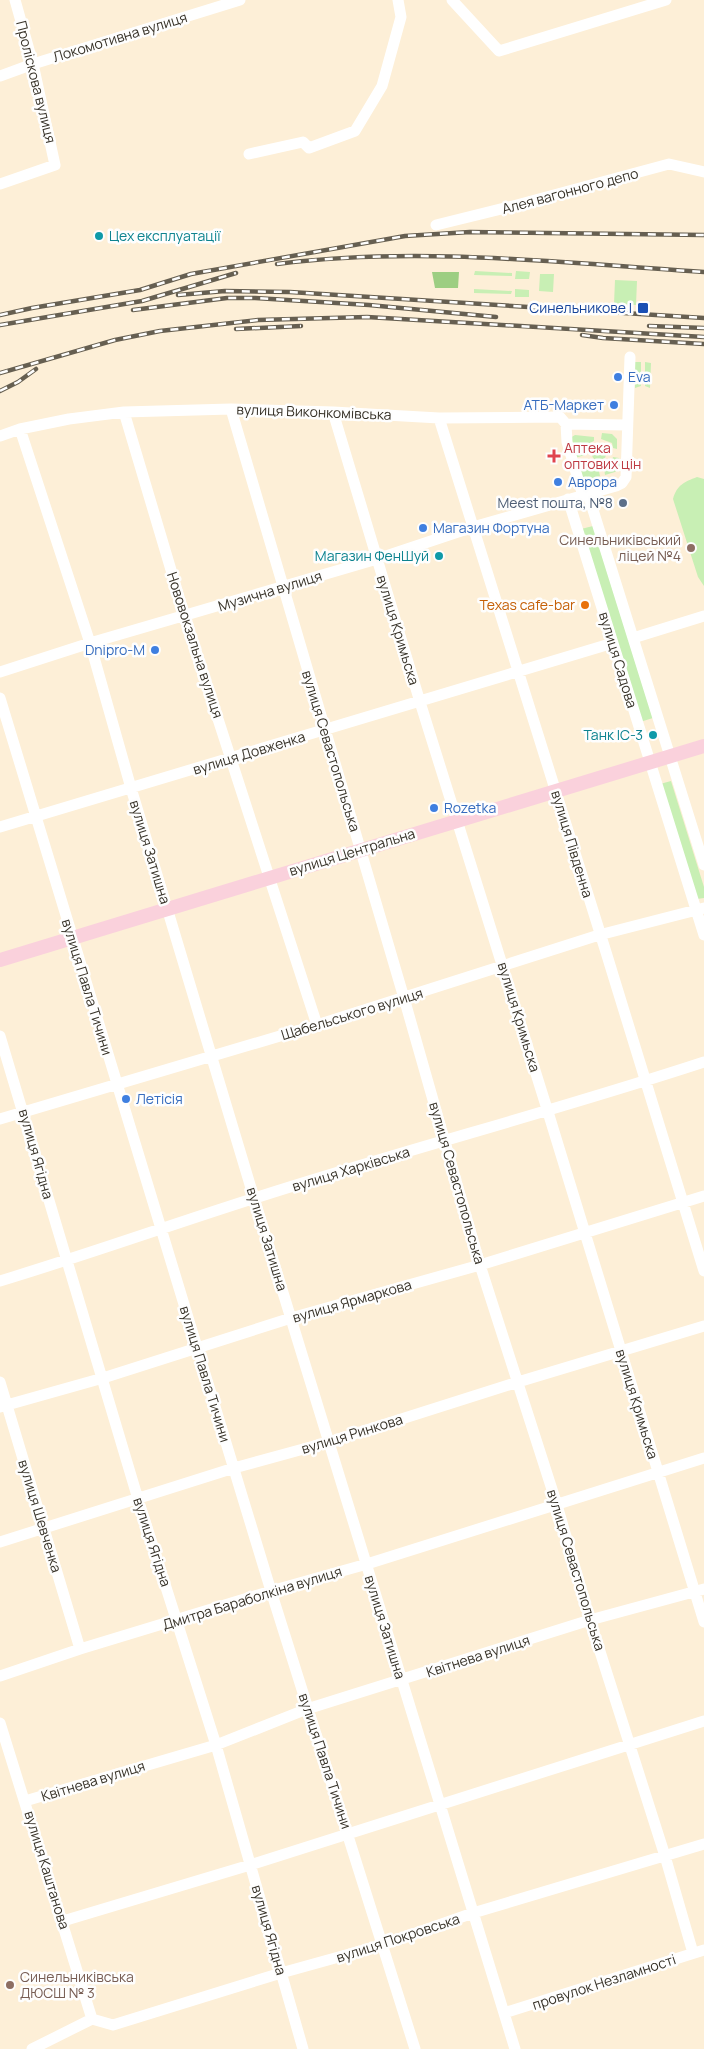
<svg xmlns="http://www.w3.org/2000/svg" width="704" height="2049" viewBox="0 0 704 2049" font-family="Manrope,sans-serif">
	<rect width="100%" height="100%" fill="#fdefd7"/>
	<path fill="#c8efb4" d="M475 271 512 273V276L474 275Z
		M516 271 530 272 529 279H515Z
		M540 274H554L553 292 539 291Z
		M615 280 637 281 636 305 614 304Z
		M474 289 512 291 511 294 474 293Z
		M515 289 529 290V297H515Z
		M635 362H641V386L635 388Z
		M645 362 651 363 650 388 645 386Z
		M602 433 612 434 617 439V449L613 448 612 443 601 439Z
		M575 435 594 437V441L586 445 585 455 575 458 570 438Z
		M592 454a7 7 0 1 1 14 0a7 7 0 1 1-14 0Z
		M613 457 619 458 620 467 615 472 605 475 604 467 611 464Z
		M586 459 589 466 598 467 600 476 590 479 581 476 577 462Z
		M697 477 704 479V586L698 577 673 499C677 485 684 482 697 477Z
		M593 526 653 718 640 722 581 529Z
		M671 781 704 887V898L697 899 660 784Z"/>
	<path fill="#9dce82" d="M432 272H459L458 288H435Z"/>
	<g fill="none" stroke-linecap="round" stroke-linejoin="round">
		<path stroke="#fff" stroke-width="11" d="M452 0 499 51 666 0
			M0 76 33 64 240 0
			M249 154 303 142 309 148 355 131 382 86 401 17 398 0
			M0 184 55 165 33 64 15 0
			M436 225 513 206 669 164 704 172
			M231 409 404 998 480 1265 557 1505 590 1620 665 1856 693 1953
			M124 412 185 617 317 1025
			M333 412 420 702 548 1112 704 1622
			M439 418C527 702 618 986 704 1271
			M566 424 567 442 583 496
			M566 424 626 425
			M20 429 90 643 131 788 254 1198 515 2049
			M0 436 20 429 69 419 124 412 231 409 333 412 439 418 560 417 566 424
			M588 494 704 865
			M568 499 704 935
			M633 638 704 616
			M0 672 90 643 377 559 473 527 616 486 622 483 626 477 630 357
			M0 698 271 1591 415 2049
			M0 827 613 643
			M0 1036 138 1499 216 1745 303 2049
			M0 1119 317 1025 599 935 704 908
			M0 1281C86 1255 170 1225 255 1198 404 1150 555 1111 704 1062
			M0 1382 80 1649
			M0 1407 103 1378 291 1318 480 1265 704 1196
			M0 1542 234 1468 329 1442 518 1382 704 1326
			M0 1676 80 1649 271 1591 367 1564 704 1458
			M0 1723 92 2019
			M25 1801 216 1745 307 1709 590 1620 704 1589
			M63 1921 250 1865 704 1721
			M504 2013 704 1950
			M92 2019 113 2025 281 1973 382 1945 473 1913 704 1844
			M32 2049 92 2019"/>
		<path stroke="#fad1dc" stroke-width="14" d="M0 960 704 746"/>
		<defs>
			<path id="rail" d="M277 264C419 246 563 263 704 272
				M178 295 225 291 290 292 704 318
				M133 310 227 298H255L369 305 496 317
				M0 315 32 308 140 290 191 274 405 236 470 232 704 235
				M0 325 142 301 236 273
				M649 326 704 328
				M236 329 301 326
				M582 335 603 338 704 344
				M0 373 115 340 160 331 258 320 367 317 704 337
				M0 391 18 382 36 369"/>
		</defs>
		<use href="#rail" stroke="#665f51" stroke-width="4.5"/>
		<use href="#rail" stroke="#fefefe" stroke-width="2.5" stroke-dasharray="8" stroke-linecap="butt"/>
	</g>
	<g fill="#0f9aa8" stroke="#fefefe" stroke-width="2">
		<circle cx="99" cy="236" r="5"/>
		<circle cx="439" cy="556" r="5"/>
		<circle cx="653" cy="735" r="5"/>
	</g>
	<rect fill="#1a4fb4" stroke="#fefefe" stroke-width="2" x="637" y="302" width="12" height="12" rx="2.5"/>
	<g fill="#3f7fe0" stroke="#fefefe" stroke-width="2">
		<circle cx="618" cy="377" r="5"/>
		<circle cx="614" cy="405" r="5"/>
		<circle cx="558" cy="482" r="5"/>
		<circle cx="423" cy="528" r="5"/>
		<circle cx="155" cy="650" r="5"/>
		<circle cx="434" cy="808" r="5"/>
		<circle cx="126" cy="1099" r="5"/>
	</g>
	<path fill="#e0444e" stroke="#fefefe" stroke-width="2" d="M551.5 448.5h5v5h5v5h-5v5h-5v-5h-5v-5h5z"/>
	<circle fill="#5c6f8a" stroke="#fefefe" stroke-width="2" cx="623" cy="503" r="5"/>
	<g fill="#8d6e63" stroke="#fefefe" stroke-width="2">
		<circle cx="691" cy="548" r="5"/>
		<circle cx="10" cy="1985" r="5"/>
	</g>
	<circle fill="#e8710a" stroke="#fefefe" stroke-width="2" cx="585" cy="605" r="5"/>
	<g text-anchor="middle" stroke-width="5" stroke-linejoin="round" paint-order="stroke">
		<g font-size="14" fill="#373228" stroke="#fefefe">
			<text transform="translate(120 37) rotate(-17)" y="5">Локомотивна вулиця</text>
			<text transform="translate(36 82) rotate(76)" y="5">Проліскова вулиця</text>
			<text transform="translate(570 191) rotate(-15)" y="5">Алея вагонного депо</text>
			<text transform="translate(314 412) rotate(2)" y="5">вулиця Виконкомівська</text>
			<text transform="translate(270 591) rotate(-17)" y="5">Музична вулиця</text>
			<text transform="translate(398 630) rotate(73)" y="5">вулиця Кримьска</text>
			<text transform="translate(195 645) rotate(72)" y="5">Нововокзальна вулиця</text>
			<text transform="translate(618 660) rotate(73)" y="5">вулиця Садова</text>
			<text transform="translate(331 751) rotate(73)" y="5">вулиця Севастопольська</text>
			<text transform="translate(249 753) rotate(-17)" y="5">вулиця Довженка</text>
			<text transform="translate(572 844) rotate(73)" y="5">вулиця Південна</text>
			<text transform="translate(150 852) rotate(73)" y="5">вулиця Затишна</text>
			<text transform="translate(352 852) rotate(-17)" y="5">вулиця Центральна</text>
			<text transform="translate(87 987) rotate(73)" y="5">вулиця Павла Тичини</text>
			<text transform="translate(352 1014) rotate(-17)" y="5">Щабельського вулиця</text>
			<text transform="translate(519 1017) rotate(73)" y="5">вулиця Кримьска</text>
			<text transform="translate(36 1154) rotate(74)" y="5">вулиця Ягідна</text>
			<text transform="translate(351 1169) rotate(-17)" y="5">вулиця Харківська</text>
			<text transform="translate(457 1183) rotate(74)" y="5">вулиця Севастопольська</text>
			<text transform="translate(267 1239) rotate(73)" y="5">вулиця Затишна</text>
			<text transform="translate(352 1301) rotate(-16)" y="5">вулиця Ярмаркова</text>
			<text transform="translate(205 1374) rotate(73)" y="5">вулиця Павла Тичини</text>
			<text transform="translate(637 1404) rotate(73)" y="5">вулиця Кримьска</text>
			<text transform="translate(352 1434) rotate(-17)" y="5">вулиця Ринкова</text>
			<text transform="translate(40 1516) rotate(73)" y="5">вулиця Шевченка</text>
			<text transform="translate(152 1542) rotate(72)" y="5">вулиця Ягідна</text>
			<text transform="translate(576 1570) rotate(73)" y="5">вулиця Севастопольська</text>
			<text transform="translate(252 1598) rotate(-17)" y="5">Дмитра Бараболкіна вулиця</text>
			<text transform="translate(385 1627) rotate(73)" y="5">вулиця Затишна</text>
			<text transform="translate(478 1656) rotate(-18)" y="5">Квітнева вулиця</text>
			<text transform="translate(325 1761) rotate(72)" y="5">вулиця Павла Тичини</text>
			<text transform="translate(93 1781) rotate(-17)" y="5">Квітнева вулиця</text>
			<text transform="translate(47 1870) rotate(73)" y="5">вулиця Каштанова</text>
			<text transform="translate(269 1930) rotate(74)" y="5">вулиця Ягідна</text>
			<text transform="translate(398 1938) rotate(-18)" y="5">вулиця Покровська</text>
			<text transform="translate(604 1982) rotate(-18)" y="5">провулок Незламності</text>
		</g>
		<g font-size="14" fill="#0d838f" stroke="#fefefe" text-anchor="end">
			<text x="109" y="241" text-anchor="start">Цех експлуатації</text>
			<text x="429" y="561">Магазин ФенШуй</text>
			<text x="643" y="740">Танк ІС-3</text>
		</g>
		<g font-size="14" fill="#164399" stroke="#fefefe" text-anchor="end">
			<text x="632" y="313">Синельникове І</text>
		</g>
		<g font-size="14" fill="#366cbe" stroke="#fefefe" text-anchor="start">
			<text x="628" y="382">Eva</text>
			<text x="604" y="410" text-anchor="end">АТБ-Маркет</text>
			<text x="568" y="487">Аврора</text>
			<text x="433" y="533">Магазин Фортуна</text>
			<text x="145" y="655" text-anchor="end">Dnipro-M</text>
			<text x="444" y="813">Rozetka</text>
			<text x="136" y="1104">Летісія</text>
		</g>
		<g font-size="14" fill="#be3a42" stroke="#fefefe" text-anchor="start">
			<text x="564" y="453">Аптека<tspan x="564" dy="16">оптових цін</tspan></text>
		</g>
		<g font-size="14" fill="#4e5e75" stroke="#fefefe" text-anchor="end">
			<text x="613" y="508">Meest пошта, №8</text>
		</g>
		<g font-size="14" fill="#785e54" stroke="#fefefe" text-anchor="end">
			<text x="681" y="545">Синельниківський<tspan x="681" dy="16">ліцей №4</tspan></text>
			<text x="20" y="1982" text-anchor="start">Синельниківська<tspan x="20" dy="16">ДЮСШ № 3</tspan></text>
		</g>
		<g font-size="14" fill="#c56008" stroke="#fefefe" text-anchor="end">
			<text x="575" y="610">Texas cafe-bar</text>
		</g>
	</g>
</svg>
